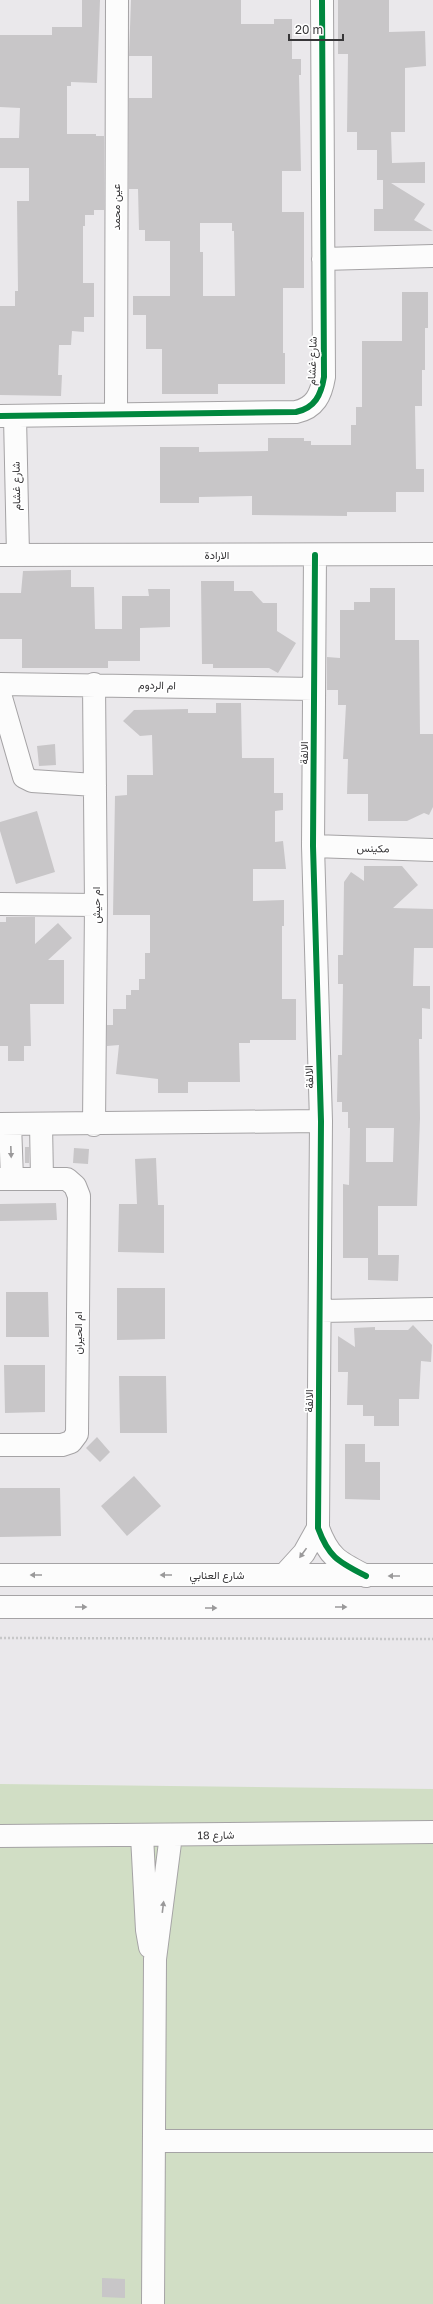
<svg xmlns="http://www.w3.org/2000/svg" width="433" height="2304" viewBox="0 0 433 2304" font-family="'Golos Text',Vazirmatn,sans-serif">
	<rect width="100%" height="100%" fill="#eae8eb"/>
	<path fill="#d1dec5" d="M0 1784 433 1789V2304H0Z"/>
	<path fill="#c8c6c8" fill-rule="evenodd" d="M82 0H100L97 83 71 82V86H67V134H96V136H104V210H94V215H85V226H83V283H94V317H84V332L72 331 71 345H59L58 375H62L61 396 0 395V306H15V291H18L17 201H29V168H0V138H19L20 108 0 107V35H52V27H82Z
		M131 0H241V24H274V19H292V59H301V75H299L301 171H282V212H304V288H283V353H285V384H218V394H162V349H146V315H133V296H170V241H145V230H139L138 189H129V98H152V56H129ZM200 223H232V231H234L235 296H203V252H200Z
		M338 0H389V32L425 31 426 66 405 68V132H391L392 163 425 162V183H391L425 204 414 220 433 231H374V209H383V180H377V150H357V132H347L348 54H338Z
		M402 292H428V328H425V370H422V406H415L416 469H424V492H396V512H347V516L252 515V496L199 497V503H160V447H199V452L268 451V438H304V441H311V445H351V425H356V407H362V341H402Z
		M71 570V587H94L95 629H122V596H149L148 589H170V627L140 628V661H108V668H22V639H0V593H21L23 571Z
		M201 581H234V591H252L263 603H277V631L296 643 278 673 269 668H213V664H202Z
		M370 588H395V640H419L420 734H433V807L429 815 424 813 407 821H368V794H347L348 759H343L346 705H338V690H327V657L340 658V610H354V602H370Z
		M216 703H241L242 758H274V793H283V810L275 811V842L283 841 286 869H253V901L284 900V926H282V999H296V1040H250V1043H239L240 1082H188V1093H158V1079L116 1074 119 1045 107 1046V1025H113V1009H126V995H131V990H139V979H145V953H150V915H113L115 796 127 795V775H153L152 735 140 736 123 721 134 710 188 709V713H216Z
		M55 744 56 765 39 766 37 746Z
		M37 811 55 872 16 884 0 831V822Z
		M364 866H402L418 885 393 908 433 909V948H414L413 986H430V1009L422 1008V1039H419L420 1118 417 1206H378V1255H399L398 1281 368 1280V1258H343V1184L349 1185 350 1128H348V1112H342V1102H337L338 1055H342L343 984H338V955H343L344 882 351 872 364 881ZM366 1128H394L393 1162H366Z
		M6 917H35V944L58 923 72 938 48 960H64V1004H30L31 1046H24V1061H8V1046H0V922H6Z
		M25 1147H29V1163H25Z
		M74 1148 89 1149 88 1164 73 1163Z
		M156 1158 158 1205H164V1253L118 1252 119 1204H137L135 1159Z
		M56 1203 57 1220 0 1221V1204Z
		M117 1288H165V1339L117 1340Z
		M6 1292H48L49 1337H6Z
		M413 1325 432 1345 431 1362 421 1361 419 1399H399V1426H374V1416H363V1405H347L348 1372H338V1336L355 1347 354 1328 375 1327V1330H408Z
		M4 1365H45V1412L5 1413Z
		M119 1376H166L167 1433H120Z
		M97 1437 110 1452 100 1462 86 1448Z
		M345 1444H365V1462H380V1500L345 1499Z
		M134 1476 161 1506 127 1536 101 1506Z
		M0 1488H60L61 1536 0 1537Z
		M102 2278 125 2279V2298L102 2297Z"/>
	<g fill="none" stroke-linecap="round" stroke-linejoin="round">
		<defs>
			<path id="minor" d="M323 259 433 256
				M116 414 117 0
				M0 416 296 412C315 408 321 395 324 377L322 0
				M15 417 18 555
				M0 555 433 554
				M315 555 313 846 321 1121 318 1528C329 1558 339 1562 366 1576
				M0 684 314 689
				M94 684 96 905 94 1125
				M0 694 24 777 32 781 95 785
				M313 846 433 850
				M0 904 96 905
				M0 1124 321 1121
				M10 1124 12 1179
				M41 1124 42 1179
				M0 1179H67L75 1186 79 1196 77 1434 71 1442 62 1445H0
				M320 1311 433 1309
				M0 1575H433
				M284 1575 304 1553 318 1528
				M0 1607H433
				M0 1836 433 1832
				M142 1836 147 1930 150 1947
				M154 2141H433
				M153 2304 155 1959 171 1835"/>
		</defs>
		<use href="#minor" stroke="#a5a3a5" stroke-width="24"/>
		<path stroke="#c7c7c8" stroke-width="2.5" stroke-dasharray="2 2" stroke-linecap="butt" d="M0 1638 433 1639"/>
		<use href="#minor" stroke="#fcfcfc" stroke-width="22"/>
		<defs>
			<path id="cycleway" d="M0 416 296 412C315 408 321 395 324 377L322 0
				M315 555 313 846 321 1121 318 1528C329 1558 339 1562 366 1576"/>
		</defs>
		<use href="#cycleway" stroke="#fff" stroke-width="8"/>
		<use href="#cycleway" stroke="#00873e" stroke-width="6"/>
	</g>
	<defs><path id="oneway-solid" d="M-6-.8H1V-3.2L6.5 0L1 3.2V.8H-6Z"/></defs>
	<g fill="#9a999a">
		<use href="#oneway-solid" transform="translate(11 1152) rotate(88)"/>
		<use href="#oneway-solid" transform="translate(303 1553) rotate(126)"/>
		<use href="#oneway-solid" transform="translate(36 1575) rotate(180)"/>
		<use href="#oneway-solid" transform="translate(166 1575) rotate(180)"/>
		<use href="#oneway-solid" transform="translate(394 1576) rotate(180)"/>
		<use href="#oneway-solid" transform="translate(81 1607)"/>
		<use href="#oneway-solid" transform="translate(341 1607)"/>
		<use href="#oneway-solid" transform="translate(211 1608)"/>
		<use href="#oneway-solid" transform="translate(163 1907) rotate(-83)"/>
	</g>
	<g text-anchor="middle" stroke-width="3.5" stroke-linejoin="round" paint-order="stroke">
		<g font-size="11" fill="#373638" stroke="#fff">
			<text transform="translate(116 207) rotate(-90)" y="4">عين محمد</text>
			<text transform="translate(312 361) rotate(-88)" y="4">شارع غشام</text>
			<text transform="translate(16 486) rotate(-91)" y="4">شارع غشام</text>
			<text x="217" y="559">الارادة</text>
			<text transform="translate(157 685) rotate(1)" y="4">ام الردوم</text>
			<text transform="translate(304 753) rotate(-90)" y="4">الالفة</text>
			<text transform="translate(373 848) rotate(2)" y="4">مكينس</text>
			<text transform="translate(96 905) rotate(-90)" y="4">ام حيش</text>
			<text transform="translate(309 1077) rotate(-92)" y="4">الالفة</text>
			<text transform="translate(78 1333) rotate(-90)" y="4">ام الحيران</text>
			<text transform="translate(309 1401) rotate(-90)" y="4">الالفة</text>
			<text x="217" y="1579">شارع العنابي</text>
			<text transform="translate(216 1835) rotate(-1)" y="4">شارع 18</text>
		</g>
	</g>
	<path d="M289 34v6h54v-6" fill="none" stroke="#373638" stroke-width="2"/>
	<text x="295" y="34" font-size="12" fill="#373638" stroke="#ffffff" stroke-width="3" paint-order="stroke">20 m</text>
</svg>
